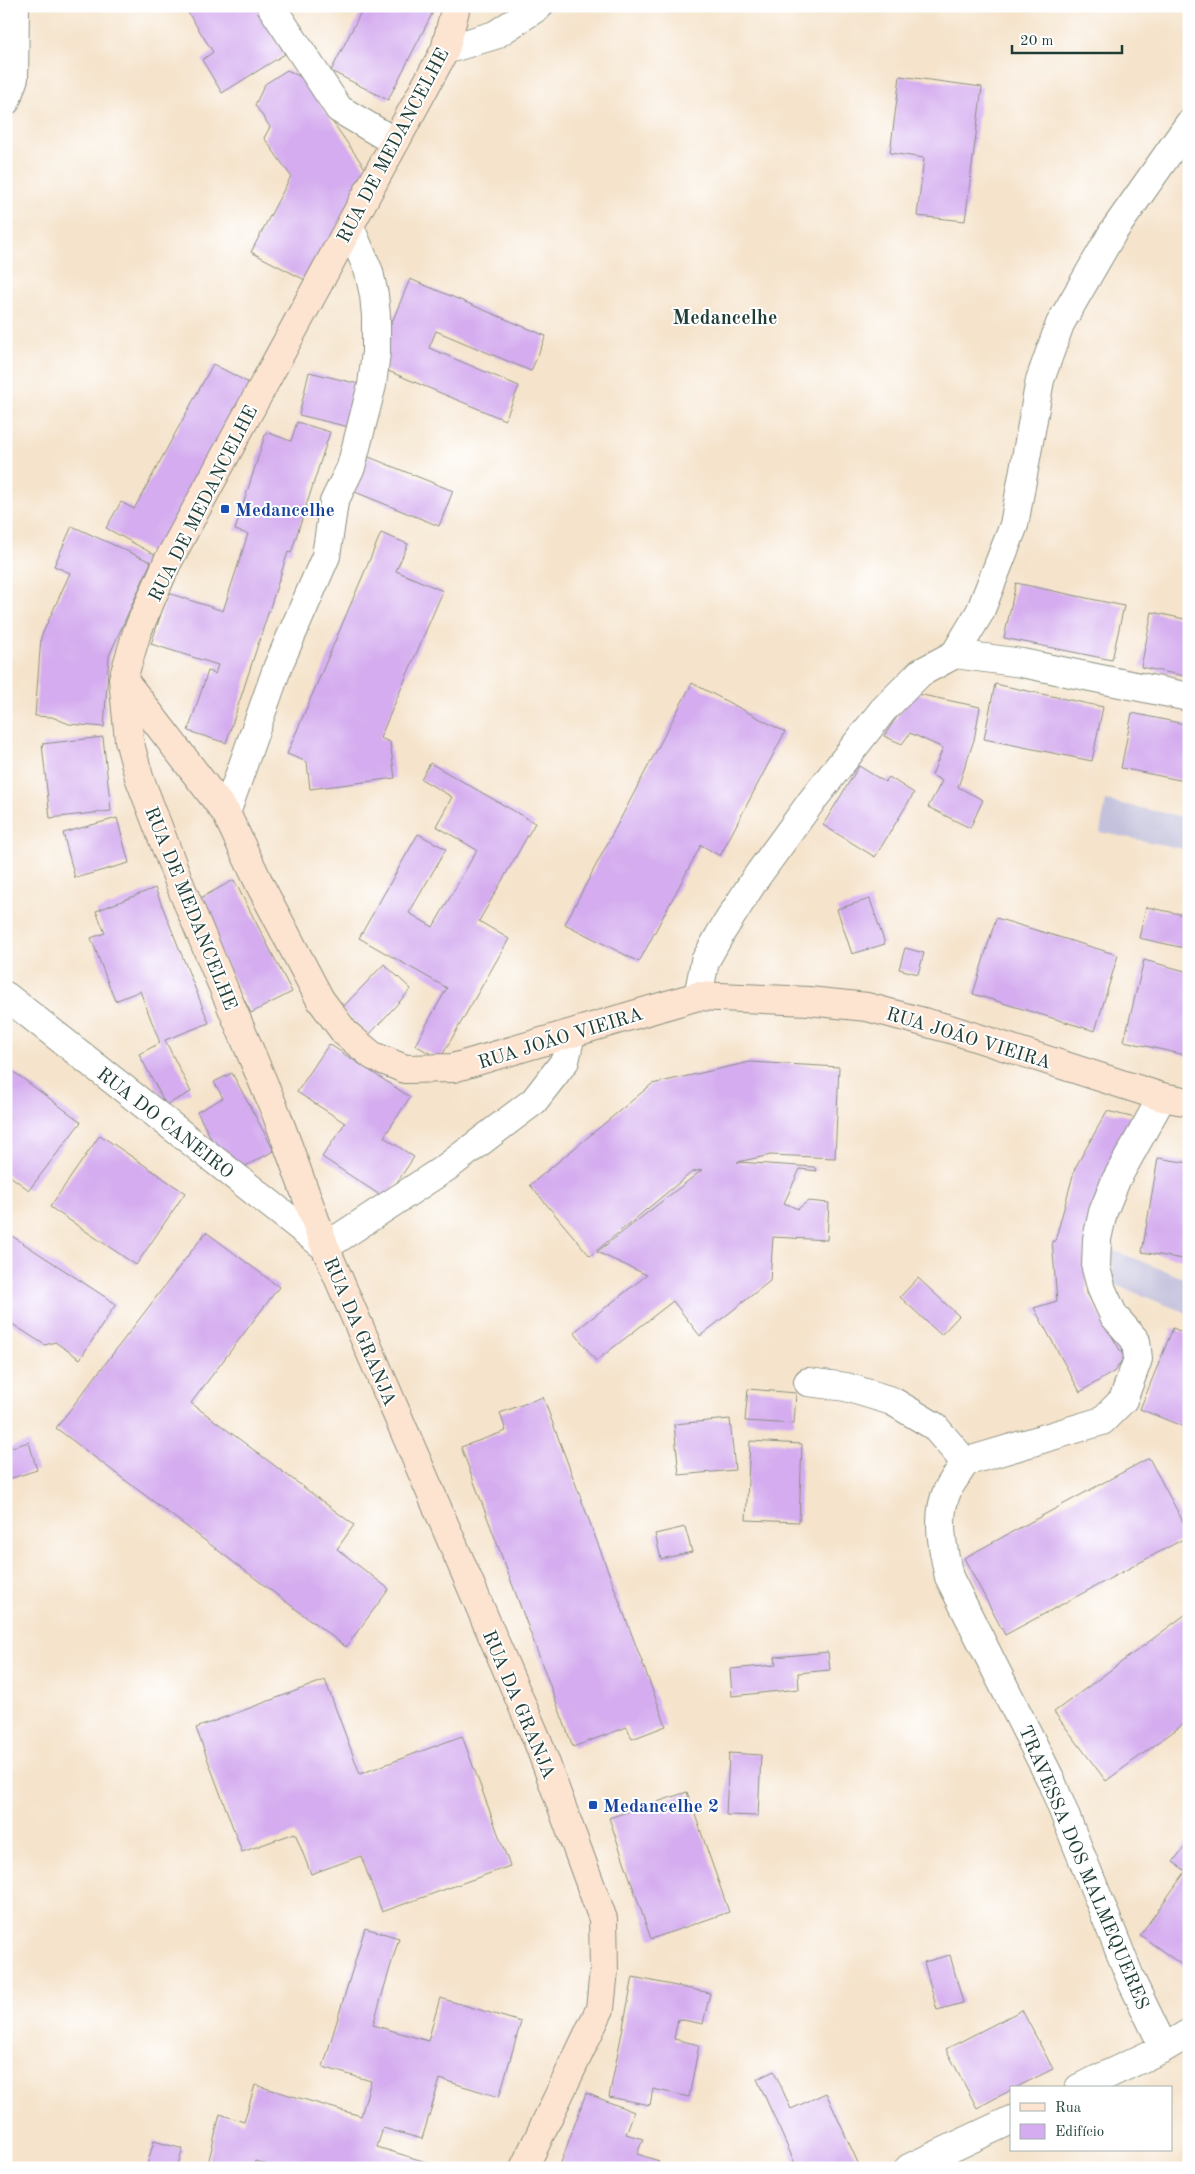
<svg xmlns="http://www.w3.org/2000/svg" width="1195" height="2174" viewBox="0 0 1195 2174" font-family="'Old Standard TT',serif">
	<rect width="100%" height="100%" fill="#fff"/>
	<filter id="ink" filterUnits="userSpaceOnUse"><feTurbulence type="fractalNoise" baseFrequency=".02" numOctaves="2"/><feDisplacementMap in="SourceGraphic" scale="10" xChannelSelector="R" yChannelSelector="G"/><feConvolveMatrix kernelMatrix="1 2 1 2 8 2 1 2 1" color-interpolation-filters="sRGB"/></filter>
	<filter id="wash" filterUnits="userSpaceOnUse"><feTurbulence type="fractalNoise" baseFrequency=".0096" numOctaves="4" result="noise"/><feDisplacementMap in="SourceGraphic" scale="20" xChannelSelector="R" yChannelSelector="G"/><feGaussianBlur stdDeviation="1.12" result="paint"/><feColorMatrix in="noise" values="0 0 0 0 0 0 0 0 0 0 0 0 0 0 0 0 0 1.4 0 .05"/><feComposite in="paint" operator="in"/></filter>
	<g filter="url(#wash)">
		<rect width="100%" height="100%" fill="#f5e3cb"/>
		<path fill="#c3c1db" d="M1106 801 1189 818V850L1100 832Z
			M1112 1250 1189 1280V1314L1113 1284Z"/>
		<g id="blocks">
			<path fill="#d4acef" d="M187 6H256L285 54 222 93 202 60 213 52 185 8Z
				M364 6H436L388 100 331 71Z
				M287 70 301 77 367 171 309 282 251 252 291 176 264 138 270 127 255 105 265 84Z
				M900 76 982 87 965 221 917 216 924 158 890 153Z
				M410 279 546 336 531 371 436 331 429 348 519 386 505 420 374 365Z
				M213 364 251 384 157 556 106 528 121 502 134 509Z
				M309 372 363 385 353 428 299 415Z
				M297 422 330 432 291 553 288 552 226 743 188 731 208 671 215 674 218 665 151 644 168 593 223 611 248 534 235 530 266 432 291 441Z
				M364 455 453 491 439 526 350 490Z
				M72 526 151 562 109 656 104 727 69 724 52 717 35 716 41 637 70 573 54 566Z
				M381 533 408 544 396 571 443 591 380 738 390 742 395 778 310 789 307 762 287 754Z
				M1016 583 1124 606 1112 660 1004 638Z
				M1152 612 1189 620V677L1141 667Z
				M692 683 785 732 720 856 701 845 639 962 565 924Z
				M995 684 1103 707 1092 761 984 739Z
				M913 693 980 707 974 740 958 787 983 800 970 828 928 807 942 781 932 775 943 748 910 733 902 744 884 736Z
				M1132 713 1189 725V782L1121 768Z
				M103 737 111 811 50 818 42 744Z
				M430 763 535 823 479 921 509 939 440 1059 415 1045 447 988 359 938 418 834 446 849 409 913 433 927 477 850 436 826 452 797 421 779Z
				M859 766 885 782 889 777 914 793 875 857 823 825Z
				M117 818 129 863 75 878 63 833Z
				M234 880 292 992 251 1013 193 902Z
				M155 888 209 1023 165 1040 191 1092 166 1105 139 1054 160 1043 140 991 115 1001 91 938 105 933 96 911Z
				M870 899 885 944 852 954 837 909Z
				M1188 903 1189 949 1139 938 1146 907 1185 915Z
				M996 918 1118 955 1095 1031 973 994Z
				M905 948 924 953 918 974 899 969Z
				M1144 960 1189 972V1056L1124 1041Z
				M384 964 411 989 369 1035 341 1009Z
				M329 1044 410 1097 384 1137 414 1157 386 1199 322 1157 345 1123 297 1092Z
				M750 1062 839 1067 835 1158 771 1155 737 1162 814 1167 817 1171 800 1169 784 1203 798 1209 808 1201 829 1203 827 1240 773 1237 770 1281 700 1336 673 1301 596 1361 574 1332 647 1275 597 1252 702 1170 692 1172 590 1256 530 1185 652 1084Z
				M10 1069 81 1122 29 1190 6 1173V1074Z
				M232 1073 274 1151 230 1174 197 1112 223 1098 214 1082Z
				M1107 1111 1139 1119 1086 1241 1087 1293 1124 1357 1115 1371 1080 1392 1034 1308 1057 1301 1052 1241H1055L1075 1168Z
				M100 1135 185 1193 136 1265 50 1207Z
				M1158 1158 1189 1163V1260L1142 1252Z
				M6 1232 116 1304 80 1359 55 1342 45 1345 6 1320Z
				M206 1232 279 1287 191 1403 354 1525 337 1549 389 1589 346 1647 56 1428Z
				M918 1278 959 1316 941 1335 900 1297Z
				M1173 1328 1189 1335V1429L1140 1409Z
				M748 1389 796 1393 794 1424 745 1421Z
				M543 1397 666 1726 632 1739 627 1727 573 1747 461 1447 506 1431 500 1413Z
				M730 1419 735 1470 679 1475 674 1424Z
				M750 1441 802 1444 799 1522 746 1520Z
				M29 1442 37 1470 6 1480V1444L12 1447Z
				M1149 1458 1189 1533V1536L1005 1635 964 1558Z
				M685 1527 692 1552 661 1559 655 1534Z
				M1189 1612V1720L1106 1781 1054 1712Z
				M828 1652 830 1670 798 1673 799 1689 732 1696 730 1669 776 1665 775 1657Z
				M325 1680 360 1774 462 1736 510 1866 382 1912 361 1856 311 1874 295 1833 242 1852 196 1728Z
				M729 1753 761 1755 758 1816 726 1815Z
				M687 1792 729 1912 651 1939 609 1818Z
				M1189 1840V1970L1140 1935 1186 1871 1173 1862Z
				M365 1928 399 1938 373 2025 428 2041 440 1998 521 2022 499 2097 440 2079 422 2139 383 2128 377 2147 446 2168H277L255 2161 253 2168H207L220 2114 244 2122 255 2085 361 2116 371 2081 323 2067Z
				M950 1955 963 2003 937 2010 924 1962Z
				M633 1977 710 1993 703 2024 678 2019 674 2039 699 2045 689 2097 653 2089 650 2105 609 2097Z
				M1022 2010 1053 2069 1015 2088H1011V2090L977 2108 946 2049Z
				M774 2071 791 2109 826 2093 859 2165 854 2168H797L757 2079Z
				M586 2093 634 2112 626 2134 643 2139 637 2154 659 2161 657 2168H559Z
				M154 2141 183 2149 177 2168H146Z"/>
		</g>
	</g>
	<g filter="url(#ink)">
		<use href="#blocks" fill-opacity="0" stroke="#8a9080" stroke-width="1"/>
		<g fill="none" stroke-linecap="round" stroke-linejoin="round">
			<defs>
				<path id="street" d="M271 6 339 109 395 142
					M445 50 495 35 539 6
					M6 101 14 78 15 6
					M955 654 1022 663 1189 697
					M226 813 278 666 326 556 334 502 351 467 372 385 376 352V316L374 295 369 272 350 227
					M6 996 325 1247 447 1167 534 1101 565 1061 571 1034
					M698 996 705 961 722 931 755 879 811 802 883 710 920 673 955 654 980 612 1014 525 1040 380 1060 324 1113 232 1189 124
					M1162 1097 1116 1180 1103 1212 1097 1239 1096 1268 1102 1290 1114 1316 1136 1341 1138 1359 1123 1400 1102 1421 965 1462C960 1471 953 1480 948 1489 935 1516 943 1549 949 1577L1050 1778 1132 1982 1164 2048
					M808 1382 846 1387 892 1401 934 1426 965 1462
					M1079 2088 1164 2048 1189 2033
					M909 2168 1011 2120"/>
				<path id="secondary" d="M456 6 445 50 167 563 137 632 123 679 129 740 139 777 181 887 276 1113 325 1247 538 1742 603 1919 604 1970 600 2009 524 2168
					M123 679 226 813 260 885 320 999 345 1033 373 1056 405 1069 453 1068 698 996 809 1001 867 1007 950 1029 1162 1097 1189 1102"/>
			</defs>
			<use href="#street" stroke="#8a9080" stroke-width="30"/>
			<use href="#secondary" stroke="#8a9080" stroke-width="30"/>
			<use href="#street" stroke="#fff" stroke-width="28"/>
			<use href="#secondary" stroke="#fde4d1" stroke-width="28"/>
		</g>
	</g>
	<g fill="#1a4fb4" stroke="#fff" stroke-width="2">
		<rect x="220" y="504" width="10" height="10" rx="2.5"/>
		<rect x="588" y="1800" width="10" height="10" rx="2.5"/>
	</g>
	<g text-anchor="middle" stroke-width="4" stroke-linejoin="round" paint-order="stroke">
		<g font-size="19" fill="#1f3d34" stroke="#fff">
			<text transform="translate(392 145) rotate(-62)" y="7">RUA DE MEDANCELHE</text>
			<text transform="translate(202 503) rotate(-63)" y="7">RUA DE MEDANCELHE</text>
			<text transform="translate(192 908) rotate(68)" y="7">RUA DE MEDANCELHE</text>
			<text transform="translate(560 1037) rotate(-17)" y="7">RUA JOÃO VIEIRA</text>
			<text transform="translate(969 1037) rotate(17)" y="7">RUA JOÃO VIEIRA</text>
			<text transform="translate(166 1122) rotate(38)" y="7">RUA DO CANEIRO</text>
			<text transform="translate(361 1331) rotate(67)" y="7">RUA DA GRANJA</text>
			<text transform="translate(520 1704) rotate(67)" y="7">RUA DA GRANJA</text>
			<text transform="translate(1085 1867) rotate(67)" y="7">TRAVESSA DOS MALMEQUERES</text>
		</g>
		<g font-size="19" font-weight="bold" fill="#164399" stroke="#fff" text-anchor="start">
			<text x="235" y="516">Medancelhe</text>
			<text x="603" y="1812">Medancelhe 2</text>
		</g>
		<g font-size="20" font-weight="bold" fill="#1f3d34" stroke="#fff">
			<text x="725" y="324">Medancelhe</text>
		</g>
	</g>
	<rect width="1195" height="2174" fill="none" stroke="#fff" stroke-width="25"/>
	<rect x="1010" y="2086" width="162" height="65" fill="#ffffff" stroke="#a5b1ae"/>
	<rect x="1020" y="2103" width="25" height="8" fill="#fde4d1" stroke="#a5b1ae"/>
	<text x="1055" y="2112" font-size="15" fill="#1f3d34">Rua</text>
	<rect x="1020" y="2124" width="25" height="15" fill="#d4acef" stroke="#a5b1ae"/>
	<text x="1055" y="2136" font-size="15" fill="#1f3d34">Edifício</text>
	<path d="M1012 45v8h110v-8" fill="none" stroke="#1f3d34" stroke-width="2.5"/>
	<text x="1020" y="45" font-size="15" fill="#1f3d34" stroke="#ffffff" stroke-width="4" paint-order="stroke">20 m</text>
</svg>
